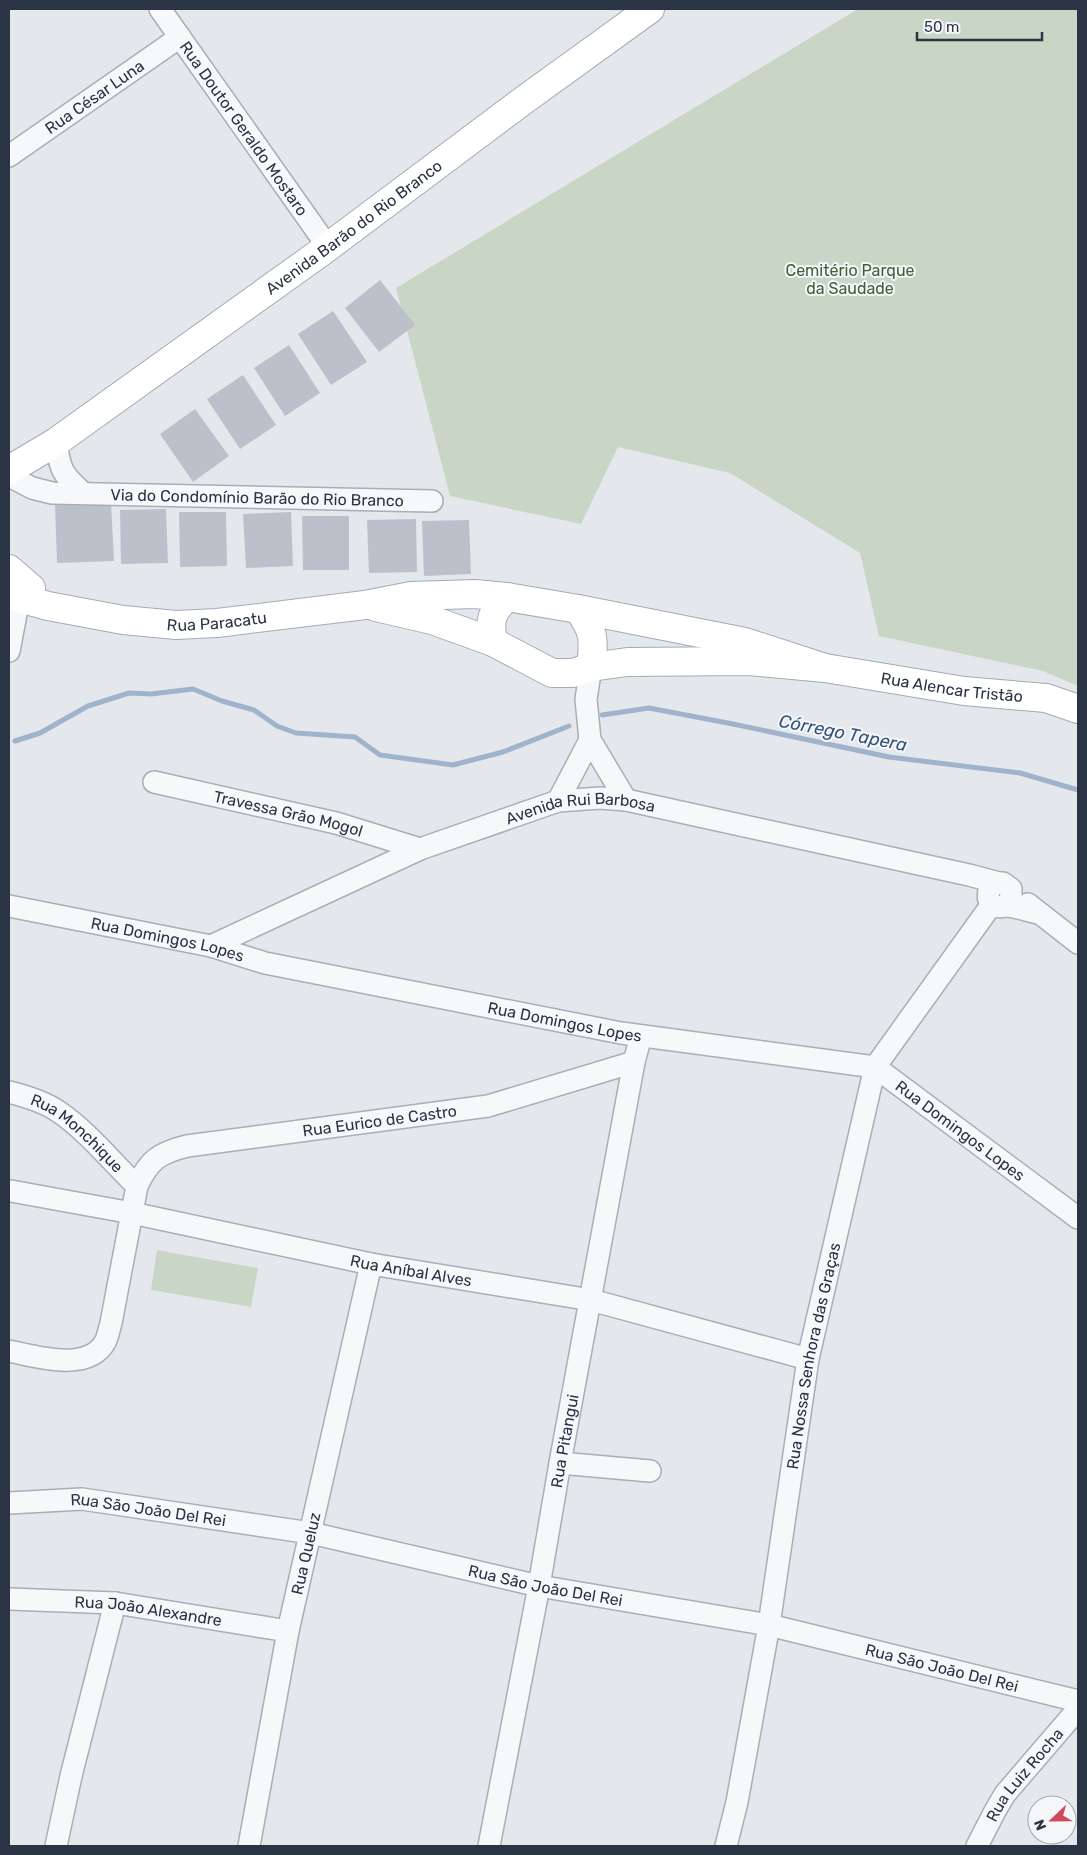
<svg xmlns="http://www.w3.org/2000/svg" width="1087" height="1855" viewBox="0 0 1087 1855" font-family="Rubik,sans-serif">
	<rect width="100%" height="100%" fill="#e4e7ec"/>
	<path fill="#c9d6c5" d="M858 9H1078V686L1043 671 879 636 860 553 730 473 618 447 581 524 450 496 396 288Z
		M157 1250 258 1268 251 1307 151 1290Z"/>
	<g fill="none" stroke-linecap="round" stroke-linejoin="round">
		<path stroke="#9fb4cc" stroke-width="5" d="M602 715 649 708 733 724 889 757 1020 773 1078 790
			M15 741 40 733 88 706 129 693 151 694 193 689 222 701 254 710 277 726 296 733 355 737 380 755 453 765 503 752 569 726"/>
	</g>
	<path fill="#bbc0ca" d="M380 280 415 325 379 352 345 308Z
		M333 311 367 362 331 385 298 334Z
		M289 345 320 393 285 416 254 368Z
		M243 375 276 425 240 449 207 399Z
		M195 409 229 456 193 482 160 434Z
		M111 502 114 561 57 563 55 504Z
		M166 509 168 563 121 564 120 510Z
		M179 512H226L227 566 180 567Z
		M291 512 293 566 246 568 243 514Z
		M302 516H349V570H303Z
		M416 519 417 572 369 573 367 520Z
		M469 520 471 574 424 576 422 521Z"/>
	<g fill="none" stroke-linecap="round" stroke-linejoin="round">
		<defs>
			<g id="minor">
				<path id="s1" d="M160 9 328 247"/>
				<path id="s2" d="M9 156 180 37"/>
				<path d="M56 442C60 470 62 474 83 493"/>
				<path id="s3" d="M15 479 32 488 52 493 432 501"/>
				<path d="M9 651 19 598"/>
				<path d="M591 667 586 699 590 740 626 800"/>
				<path id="s4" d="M154 782 336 823 420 849"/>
				<path d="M558 801 590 740"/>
				<path d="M1028 904 1078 943"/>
				<path d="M1006 905 1011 898V889L1003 883 994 884C987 890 985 902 996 906 1000 908 1003 906 1007 906 1018 907 1028 911 1038 913"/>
				<path id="s5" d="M9 906 211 946 265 963 621 1033 875 1067 1078 1218"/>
				<path id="s6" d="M211 946 420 849 558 801 600 798 626 800 969 875 999 883"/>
				<path id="s7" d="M9 1092C25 1096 45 1102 59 1112 86 1130 113 1163 137 1186"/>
				<path id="s8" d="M11 1191 132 1213 371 1264 591 1300 808 1359"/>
				<path id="s9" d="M9 1351C35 1356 88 1373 105 1342 108 1337 109 1329 111 1323L137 1186C149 1160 159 1153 187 1146L488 1106 634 1062"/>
				<path d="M560 1463 650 1471"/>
				<path id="s10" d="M9 1503 82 1499 311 1533 539 1586 769 1625 1078 1701"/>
				<path id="s11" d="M9 1599 115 1603 288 1631"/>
				<path d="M56 1846 71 1776 115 1603"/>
				<path id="s12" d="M249 1846 288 1631 371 1264"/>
				<path id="s13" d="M489 1846 539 1586 560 1463 634 1062 641 1036"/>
				<path id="s14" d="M726 1846 737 1802 769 1625 808 1359 875 1067 992 904"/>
				<path id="s15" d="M977 1846 995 1811 1005 1794 1078 1709"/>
			</g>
			<g id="major">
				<path id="s16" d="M9 470 56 442 328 247 524 100 650 9"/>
				<path d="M9 569 31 588"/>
				<path id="s17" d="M9 595 48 606 123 620 176 625 217 623 365 605 411 596 475 594 507 597 578 609 745 642 825 668"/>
				<path id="s18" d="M376 607 432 620 493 642 552 673H573L591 667 627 662 749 661 825 668 964 691 1046 698 1078 709"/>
				<path d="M578 609C595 633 594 638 591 667"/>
				<path d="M493 642C489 621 491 612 507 597"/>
			</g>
		</defs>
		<use href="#minor" stroke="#a9aeb7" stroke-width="24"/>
		<use href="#major" stroke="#a3abb8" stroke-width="30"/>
		<use href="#minor" stroke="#f7f8fa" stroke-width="21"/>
		<use href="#major" stroke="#fff" stroke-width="28"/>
	</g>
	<g text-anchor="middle" stroke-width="4" stroke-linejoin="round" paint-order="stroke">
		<g font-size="16" fill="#2b3445" stroke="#f4f6f9">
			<text dy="6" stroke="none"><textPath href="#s2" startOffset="104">Rua César Luna</textPath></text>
			<text dy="6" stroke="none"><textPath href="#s1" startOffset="146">Rua Doutor Geraldo Mostaro</textPath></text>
			<text dy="6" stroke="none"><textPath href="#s16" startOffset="422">Avenida Barão do Rio Branco</textPath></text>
			<text dy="6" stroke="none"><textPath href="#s3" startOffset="245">Via do Condomínio Barão do Rio Branco</textPath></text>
			<text dy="6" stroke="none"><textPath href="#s17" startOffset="211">Rua Paracatu</textPath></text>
			<text dy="6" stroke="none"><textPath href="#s18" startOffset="592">Rua Alencar Tristão</textPath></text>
			<text dy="6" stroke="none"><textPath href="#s4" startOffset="138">Travessa Grão Mogol</textPath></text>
			<text dy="6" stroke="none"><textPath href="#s6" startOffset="398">Avenida Rui Barbosa</textPath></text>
			<text dy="6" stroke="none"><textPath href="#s5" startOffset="162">Rua Domingos Lopes</textPath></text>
			<text dy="6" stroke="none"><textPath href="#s5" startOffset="568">Rua Domingos Lopes</textPath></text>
			<text dy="6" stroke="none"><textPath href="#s9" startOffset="524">Rua Eurico de Castro</textPath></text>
			<text dy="6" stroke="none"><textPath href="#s5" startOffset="988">Rua Domingos Lopes</textPath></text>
			<text dy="6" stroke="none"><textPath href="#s7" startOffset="81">Rua Monchique</textPath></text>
			<text dy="6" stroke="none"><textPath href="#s8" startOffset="408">Rua Aníbal Alves</textPath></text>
			<text dy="6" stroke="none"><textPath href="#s14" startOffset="498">Rua Nossa Senhora das Graças</textPath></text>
			<text dy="6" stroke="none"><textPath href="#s13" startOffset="412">Rua Pitangui</textPath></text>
			<text dy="6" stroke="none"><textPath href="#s10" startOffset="140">Rua São João Del Rei</textPath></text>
			<text dy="6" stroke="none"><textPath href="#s12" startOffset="298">Rua Queluz</textPath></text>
			<text dy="6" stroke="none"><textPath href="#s10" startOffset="545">Rua São João Del Rei</textPath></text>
			<text dy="6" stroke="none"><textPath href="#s11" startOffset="140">Rua João Alexandre</textPath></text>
			<text dy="6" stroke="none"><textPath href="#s10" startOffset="950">Rua São João Del Rei</textPath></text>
			<text dy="6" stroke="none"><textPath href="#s15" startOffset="86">Rua Luiz Rocha</textPath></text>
		</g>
		<g font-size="16" fill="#3f6138" stroke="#f4f6f9">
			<text x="850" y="276">Cemitério Parque<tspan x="850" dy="18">da Saudade</tspan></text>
		</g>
		<g font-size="18" font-style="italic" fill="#34527a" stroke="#f4f6f9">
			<text transform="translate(843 733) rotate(11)" y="6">Córrego Tapera</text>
		</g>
	</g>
	<rect width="1087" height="1855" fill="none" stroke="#2b3445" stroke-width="20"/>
	<g transform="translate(1052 1820) rotate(248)"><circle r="24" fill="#f4f6f9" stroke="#a4a8b1"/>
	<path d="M0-4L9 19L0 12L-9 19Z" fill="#d1495b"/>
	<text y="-8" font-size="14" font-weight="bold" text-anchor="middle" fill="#2b3445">N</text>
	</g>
	<path d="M917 32v8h125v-8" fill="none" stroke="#2b3445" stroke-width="2.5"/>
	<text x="924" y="32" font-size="15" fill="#2b3445" stroke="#f4f6f9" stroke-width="4" paint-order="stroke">50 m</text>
</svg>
